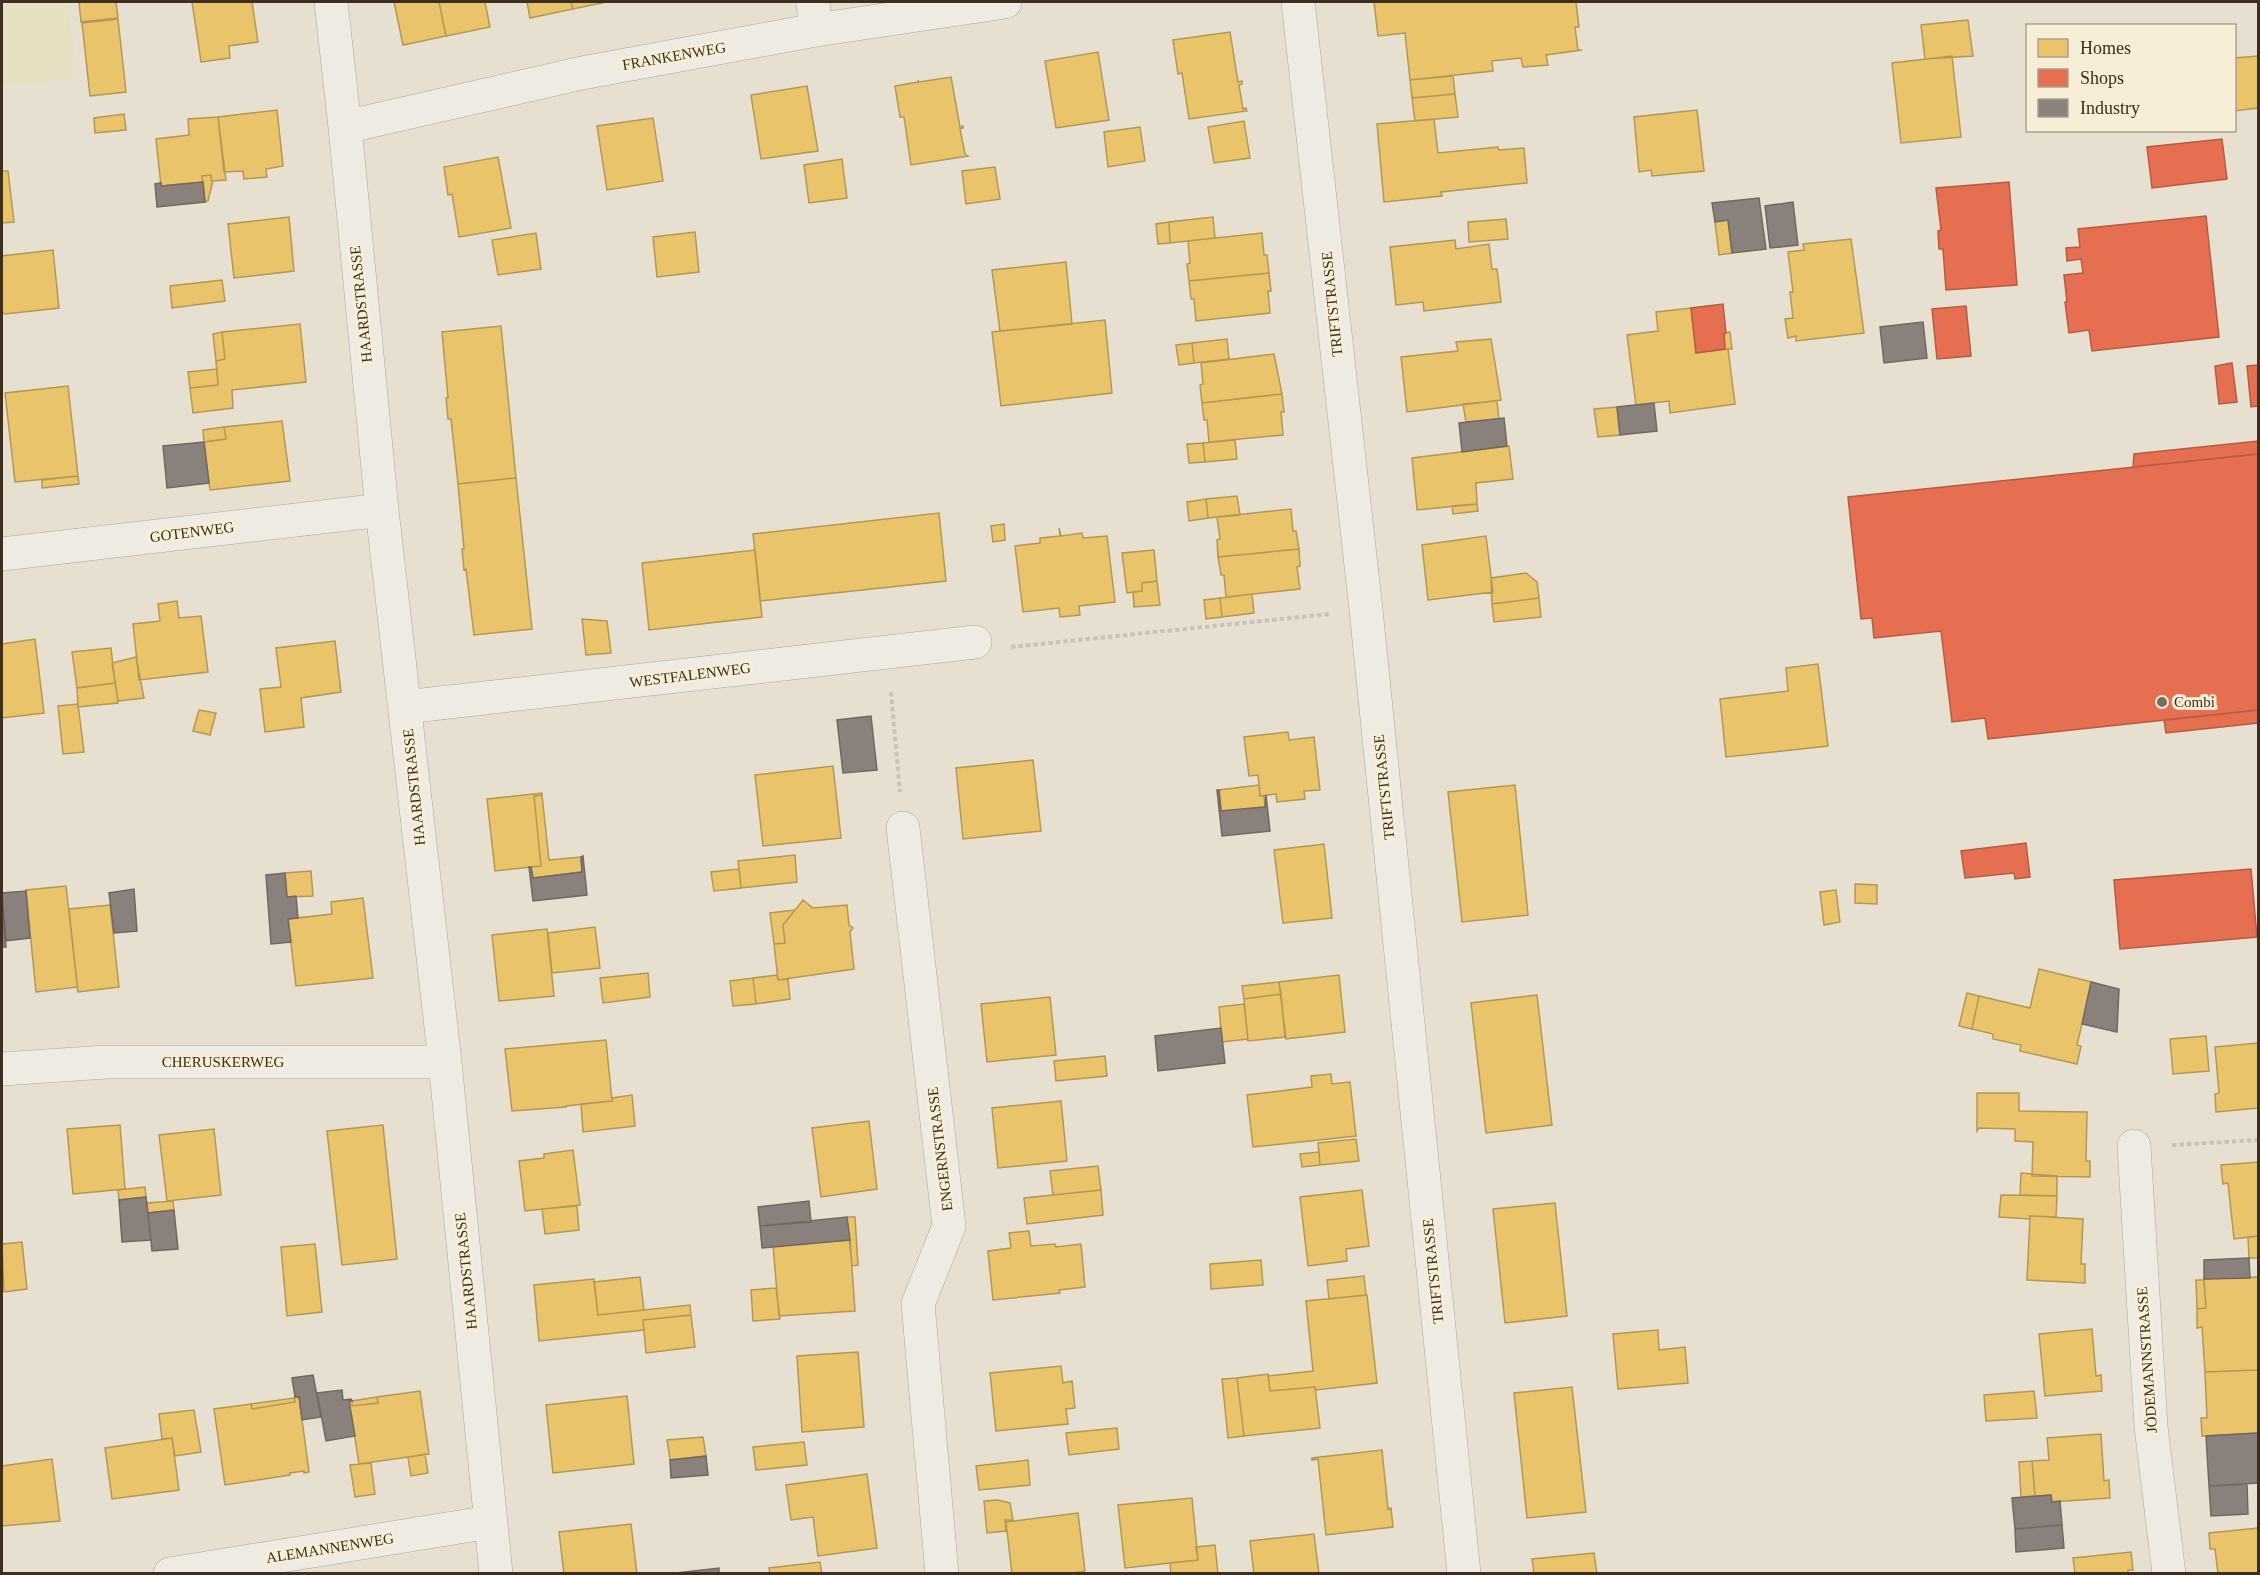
<svg xmlns="http://www.w3.org/2000/svg" width="2260" height="1575" viewBox="0 0 2260 1575" font-family="'Times New Roman',serif">
	<rect width="100%" height="100%" fill="#e7e0d1"/>
	<path fill="#e6dfc2" d="M2 2H67L78 78 2 86Z"/>
	<path fill="#e9c46a" stroke="#b59754" stroke-width="1.5" d="M79 2H116L118 18 81 22Z
		M192 2H252L258 42 229 46 230 58 201 62Z
		M394 2H439L446 36 403 45Z
		M439 2H485L490 27 446 36Z
		M527 2H571L573 9 530 18Z
		M571 2H607L573 9Z
		M1374 2H1576L1579 27H1575L1578 50H1582L1546 55 1548 65 1523 67 1521 58 1492 61 1493 71 1410 80 1405 33 1378 36Z
		M118 19 126 92 90 96 82 23Z
		M1968 20 1973 56 1925 59 1921 25Z
		M1230 32 1238 82 1242 81V84L1239 85 1243 109 1246 108 1247 111 1189 119 1182 73 1178 74 1173 40Z
		M1098 52 1109 120 1056 128 1045 61Z
		M1952 56 1961 137 1901 143 1892 63Z
		M2258 56V108L2234 111V58Z
		M1453 76 1455 94 1412 98 1410 80Z
		M951 77 960 127 963 126V128L960 129 965 154 968 156 911 165 904 117H900L895 86 918 82V80L919 82Z
		M807 86 818 151 761 159 751 95Z
		M1455 94 1458 117 1415 121 1412 98Z
		M277 110 283 166 266 169 267 177 244 179 243 171 224 172 218 117Z
		M1697 110 1704 171 1652 176 1651 170 1639 172 1634 117Z
		M124 114 126 130 95 133 94 118Z
		M218 117 226 180 211 181V175L202 176 203 182 161 186 156 139 189 135 188 119Z
		M653 118 663 181 607 190 597 126Z
		M1434 119 1438 153 1498 147 1499 150 1524 148 1527 183 1441 192 1442 196 1384 202 1377 124Z
		M1244 121 1250 158 1214 163 1208 127Z
		M1140 127 1145 161 1108 167 1104 132Z
		M498 157 511 228 459 237 452 194 448 195 444 167Z
		M842 159 847 198 809 203 804 165Z
		M995 167 1000 199 966 204 962 171Z
		M2 171H8L14 222 2 223Z
		M211 175V181H213L208 201 205 202 202 176Z
		M289 217 294 271 234 278 228 224Z
		M1213 217 1215 238 1170 243 1169 222Z
		M1506 219 1508 239 1469 242 1468 222Z
		M1728 220 1732 253 1719 255 1715 222Z
		M1169 222 1170 243 1158 244 1156 224Z
		M695 232 699 272 657 277 653 237Z
		M536 233 541 269 498 275 492 240Z
		M1262 233 1264 255H1267L1269 273 1189 281 1187 264 1190 263 1188 241Z
		M1851 239 1864 333 1796 341V336L1788 338 1785 319 1793 318 1790 292H1793L1788 252 1804 250 1803 244Z
		M1455 240 1456 249 1489 244 1492 269H1497L1501 302 1424 311 1423 302 1396 305 1390 247Z
		M53 250 59 308 5 314 2 312V256Z
		M1066 262 1072 324 1000 331 992 270Z
		M1269 273 1271 291H1268L1270 313 1196 321 1194 299H1191L1189 281Z
		M222 280 225 301 172 308 170 286Z
		M1691 308 1696 353 1728 349 1735 404 1670 413 1669 401 1636 405 1627 335 1658 331 1656 312Z
		M1105 320 1112 393 1001 406 992 332Z
		M300 324 306 382 232 390 233 408 193 413 190 388 218 385 216 361 225 359 222 332Z
		M501 326 516 478 458 484 451 419H448L446 398H448L442 332Z
		M222 332 225 359 216 361 213 334Z
		M1730 332 1732 349H1725L1724 333Z
		M1227 339 1229 359 1194 363 1192 343Z
		M1491 339 1501 400 1407 412 1401 357 1458 351 1456 342Z
		M1192 343 1194 363 1179 365 1176 345Z
		M1274 354 1282 394 1202 403 1200 385 1203 384 1201 363Z
		M217 369 218 385 190 388 188 372Z
		M68 386 78 476 15 482 5 393Z
		M1282 394 1284 412H1281L1283 435 1209 442 1207 420H1204L1202 403Z
		M1497 401 1499 419 1466 422 1463 404Z
		M1617 407 1620 435 1598 437 1594 409Z
		M282 421 290 481 210 490 204 442 226 439 224 427Z
		M224 427 226 439 204 442 203 430Z
		M1235 440 1237 459 1205 462 1203 443Z
		M1203 443 1205 462 1189 463 1187 444Z
		M1509 446 1513 479 1476 483 1477 504 1417 510 1412 458Z
		M78 476 79 484 42 488V480Z
		M516 478 532 629 474 635 466 569 464 570 462 549H464L458 484Z
		M1237 496 1240 515 1208 518 1206 499Z
		M1206 499 1208 518 1189 521 1187 502Z
		M1477 504 1478 511 1453 514 1452 506Z
		M1291 509 1293 531H1296L1299 549 1218 557 1217 540 1220 539 1217 517Z
		M939 513 946 581 760 601 753 534Z
		M1004 524 1005 540 993 542 991 526Z
		M1059 528 1061 536 1082 533 1083 538 1107 536 1115 602 1079 606 1080 615 1060 617 1059 608 1023 612 1015 546 1040 543V538L1060 536Z
		M1486 536 1493 592 1428 600 1422 545Z
		M1299 549 1300 566 1297 567 1300 589 1226 597 1224 575H1221L1218 557Z
		M755 550 762 617 649 630 642 563Z
		M1154 550 1157 581 1142 583V591L1127 593 1122 553Z
		M1526 573 1537 582 1539 598 1492 604 1491 578Z
		M1157 581 1160 605 1134 607 1133 592 1142 591V583Z
		M1252 594 1254 613 1222 617 1220 598Z
		M1220 598 1222 617 1206 619 1204 600Z
		M1539 598 1541 617 1494 622 1492 604Z
		M177 601 179 618 201 616 208 672 139 680 133 624 160 621 158 604Z
		M582 619 607 621 611 653 586 655Z
		M35 639 44 713 2 718V644Z
		M335 641 341 692 301 698 304 727 265 732 260 689 281 687 276 648Z
		M111 648 115 683 77 688 72 652Z
		M136 657 144 698 118 701 112 663Z
		M1818 664 1828 746 1726 757 1720 699 1788 691 1786 668Z
		M115 680 118 703 78 707 77 688 115 683Z
		M78 704 84 752 63 754 58 706Z
		M199 710 216 713 210 735 193 731Z
		M1288 732 1289 740 1314 737 1320 790 1304 791 1305 799 1277 802 1276 794 1260 796 1258 775 1249 776 1244 737Z
		M1033 760 1041 831 963 839 956 768Z
		M833 766 841 838 763 846 755 775Z
		M1259 785 1260 796H1264L1265 807 1221 811 1219 790Z
		M1515 785 1528 915 1462 922 1448 792Z
		M542 793V795L534 796 541 866 495 871 487 799Z
		M542 795 549 860 581 857 582 872 533 878 531 867 541 866 534 796Z
		M1324 844 1332 918 1283 923 1274 850Z
		M795 855 797 882 741 888 738 861Z
		M739 869 741 888 714 891 711 872Z
		M311 871 313 896 287 897 285 873Z
		M1855 884 1877 885V904L1855 903Z
		M66 886 78 992 77 987 36 992 26 890Z
		M1836 890 1840 922 1824 925 1820 892Z
		M363 898 373 978 296 986 288 919 332 914 331 902Z
		M803 900 813 908 847 905 849 925 853 928 850 932 854 969 778 980 774 944 785 943 783 925Z
		M110 905 119 987 78 992 69 909Z
		M795 910 783 925 785 943 774 944 770 913Z
		M595 927 600 968 552 973 548 933Z
		M547 929 554 996 499 1001 492 935Z
		M2039 969 2092 982 2077 1045 2081 1046 2077 1064 2020 1051 2021 1045 1993 1039V1034L1972 1029 1979 996 2030 1008Z
		M648 973 650 997 603 1003 600 978Z
		M777 975 778 980 788 979 790 999 756 1004 753 978Z
		M1339 975 1345 1032 1286 1039 1279 982Z
		M753 978 756 1004 733 1006 730 981Z
		M1279 982 1281 994 1244 999 1242 986Z
		M1967 993 1979 996 1972 1029 1959 1026Z
		M1281 994 1285 1037 1248 1041 1244 999Z
		M1537 995 1552 1125 1486 1133 1471 1003Z
		M1050 997 1056 1055 987 1062 981 1004Z
		M1244 1004 1248 1039 1222 1042 1219 1007Z
		M2206 1036 2209 1071 2173 1074 2170 1039Z
		M606 1040 612 1101 566 1106V1107L512 1111 505 1049Z
		M2258 1043V1108L2216 1112 2215 1094 2219 1093 2215 1047Z
		M1105 1056 1107 1076 1056 1081 1054 1061Z
		M1331 1074 1332 1084 1350 1082 1356 1136 1253 1147 1247 1095 1312 1087 1311 1076Z
		M1977 1093H2019V1111L2087 1112 2086 1161H2090V1177L2032 1176 2033 1142 2015 1141V1129L1979 1128 1977 1131Z
		M632 1095 635 1126 583 1132 581 1104 612 1101V1098Z
		M1061 1101 1067 1161 998 1168 992 1108Z
		M869 1121 877 1189 821 1197 812 1128Z
		M120 1125 125 1189 73 1194 67 1129Z
		M383 1125 397 1259 342 1265 327 1131Z
		M214 1129 221 1195 167 1201 159 1135Z
		M1356 1139 1359 1161 1320 1165 1318 1143Z
		M573 1150 580 1205 525 1211 519 1161 544 1158V1154Z
		M1319 1152 1320 1165 1302 1167 1300 1154Z
		M2258 1162V1236L2234 1239 2228 1183 2223 1184 2221 1165Z
		M1098 1166 1101 1190 1053 1195 1050 1171Z
		M2021 1173 2057 1176V1196L2020 1195Z
		M145 1187 146 1197 119 1200 118 1190Z
		M1101 1190 1103 1215 1027 1224 1024 1198Z
		M1362 1190 1369 1246 1346 1249 1347 1261 1308 1266 1300 1197Z
		M2001 1195 2057 1196 2056 1217 2030 1216V1219L1999 1217Z
		M173 1201 174 1210 148 1213 147 1203Z
		M1555 1203 1567 1316 1505 1323 1493 1209Z
		M577 1206 579 1230 545 1234 542 1209Z
		M2030 1216 2083 1219 2081 1264H2085V1283L2027 1280Z
		M847 1217H855L858 1265 852 1266Z
		M1029 1231 1031 1246 1055 1244 1056 1247 1081 1244 1085 1287 1059 1290 1060 1293 993 1300 988 1251 1011 1248 1009 1233Z
		M2258 1236V1258H2249L2248 1237Z
		M850 1240 855 1311 779 1316 773 1245Z
		M22 1242 27 1289 4 1292 2 1244Z
		M315 1244 322 1312 287 1316 281 1247Z
		M1261 1260 1263 1285 1211 1289 1210 1264Z
		M1364 1276 1366 1295 1329 1299 1327 1280Z
		M640 1277 644 1310 598 1315 594 1282Z
		M2258 1277V1370L2205 1372 2202 1327 2197 1328V1309L2206 1308 2204 1279Z
		M594 1279 598 1315 690 1305 691 1315 643 1320 644 1330 539 1341 534 1285Z
		M2196 1280H2204L2206 1308 2197 1309Z
		M776 1288 780 1319 753 1321 751 1290Z
		M1367 1295 1377 1383 1316 1390 1315 1387 1270 1391 1268 1376 1313 1371 1306 1301Z
		M691 1315 695 1347 646 1353 643 1320Z
		M2092 1329 2096 1376 2101 1375 2102 1391 2045 1396 2039 1334Z
		M1658 1330 1659 1350 1685 1347 1688 1383 1618 1389 1613 1334Z
		M858 1352 864 1427 802 1432 797 1356Z
		M1061 1366 1063 1383 1072 1381 1075 1408 1066 1409 1068 1424 996 1431 990 1373Z
		M2258 1370V1433L2202 1436 2201 1418H2207L2205 1372Z
		M1268 1374 1270 1391 1315 1387 1320 1428 1244 1436 1237 1378Z
		M1237 1378 1244 1436 1228 1438 1222 1379Z
		M1572 1387 1586 1512 1527 1518 1514 1393Z
		M420 1391 429 1454 359 1464 349 1401H352V1406L378 1403 377 1397Z
		M2034 1391 2037 1418 1986 1421 1984 1395Z
		M627 1396 634 1464 553 1473 546 1405Z
		M299 1397 309 1472 304 1473V1471L290 1473V1475L225 1485 214 1409 251 1404 252 1409 295 1402 294 1398Z
		M377 1397 378 1403 352 1406V1401Z
		M294 1398 295 1402 252 1409 251 1404Z
		M194 1410 201 1452 175 1456 172 1438 162 1439 159 1414Z
		M1117 1428 1119 1449 1069 1455 1066 1433Z
		M2101 1434 2104 1481 2109 1480 2110 1498 2052 1502 2051 1495 2035 1496 2032 1461 2049 1460 2047 1438Z
		M703 1437 706 1456 670 1460 667 1440Z
		M172 1438 179 1490 112 1499 105 1448Z
		M804 1442 807 1465 756 1470 753 1447Z
		M1382 1450 1388 1509 1391 1508 1393 1527 1326 1535 1318 1459 1312 1460V1458Z
		M425 1454 428 1473 411 1476 408 1457Z
		M52 1459 60 1521 2 1526V1466Z
		M1028 1460 1030 1485 979 1490 976 1466Z
		M2032 1461 2035 1496 2021 1497 2019 1462Z
		M371 1463 375 1494 355 1497 350 1465Z
		M867 1474 877 1548 818 1556 813 1517 791 1520 786 1485Z
		M1192 1498 1198 1560 1125 1568 1118 1505Z
		M998 1500 1010 1503 1013 1520H1005L1006 1531 987 1533 984 1501Z
		M1078 1513 1085 1571 1067 1574H1012L1006 1522Z
		M631 1524 637 1574H564L559 1532Z
		M2258 1528V1574H2218L2215 1549H2210L2209 1533Z
		M1314 1534 1319 1574H1254L1250 1541Z
		M1215 1545 1218 1574H1171L1170 1563 1198 1560 1196 1547Z
		M2131 1552 2133 1570H2128V1574H2075L2073 1558Z
		M1594 1553 1597 1574H1534L1532 1559Z
		M820 1562 822 1574H770L769 1568Z"/>
	<path fill="#e76f51" stroke="#b45c42" stroke-width="1.5" d="M2222 139 2227 179 2152 188 2147 147Z
		M2009 182 2017 285 1946 290 1943 249H1939L1938 231 1941 230 1936 188Z
		M2206 216 2219 337 2092 351 2089 330 2069 333 2065 302H2067L2064 275 2083 273 2081 259 2067 261 2066 248 2080 247 2078 229Z
		M1723 304 1726 333H1724L1725 349 1696 353 1691 308Z
		M1966 306 1971 356 1937 359 1932 309Z
		M2232 363 2237 402 2219 404 2215 366Z
		M2258 365V406L2251 407 2247 366Z
		M2258 441V454L2133 467 2134 454Z
		M2258 454V710L1988 739 1985 718 1952 722 1941 631 1874 638 1872 618 1861 619 1848 497Z
		M2258 710V723L2166 733 2164 720Z
		M2026 843 2030 877 2015 879 2014 873 1965 878 1961 851Z
		M2251 869 2257 937 2120 949 2114 880Z"/>
	<path fill="#8a817c" stroke="#736860" stroke-width="1.5" d="M203 182 205 202 157 207 155 184 161 183V186Z
		M1759 198 1766 249 1732 253 1728 220 1715 222 1712 203Z
		M1793 202 1798 245 1770 248 1765 206Z
		M1923 322 1927 358 1884 363 1880 327Z
		M1654 403 1657 431 1620 435 1617 407Z
		M1504 418 1507 446 1462 452 1459 423Z
		M204 442 209 483 167 488 163 446Z
		M871 716 877 770 843 773 837 720Z
		M1217 790H1219L1221 811 1265 807 1266 795 1270 831 1222 836Z
		M583 856 587 895 533 901 529 867H531L533 878 582 872 581 857Z
		M285 873 287 897 296 896 298 918 288 919 291 942 271 944 266 875Z
		M134 889 137 931 114 933 109 893Z
		M26 891 30 938 6 941 2 893Z
		M2 906 6 947H2Z
		M2091 982 2119 989 2117 1032 2082 1024Z
		M1221 1028 1225 1063 1158 1071 1155 1036Z
		M146 1197 151 1240 122 1242 119 1200Z
		M809 1201 811 1222 760 1226 758 1207Z
		M174 1210 178 1249 152 1251 148 1213Z
		M847 1217 850 1240 762 1248 760 1226Z
		M2249 1258 2250 1278 2204 1279V1260Z
		M313 1375 321 1417 302 1420 299 1397H295L292 1378Z
		M342 1390 343 1400 351 1399 352 1401H349L355 1436 326 1441 317 1393Z
		M2258 1433V1483L2209 1486 2206 1436Z
		M706 1456 708 1475 671 1478 670 1460Z
		M2247 1484 2248 1514 2211 1516 2209 1486Z
		M2051 1495 2052 1502 2060 1501 2062 1525 2015 1529 2012 1498Z
		M2062 1525 2064 1548 2016 1552 2015 1529Z
		M719 1568V1574H667Z"/>
	<g fill="none" stroke-linecap="round" stroke-linejoin="round">
		<defs>
			<path id="minor" d="M331 2 345 127 382 510 445 1062 496 1574
				M813 2 816 30
				M1298 2 1366 610 1464 1574
				M345 127 582 73 816 30 1005 2
				M2 554 382 510
				M405 707 975 642
				M903 828 949 1226 918 1304 942 1574
				M2 1069 106 1062H445
				M2134 1146 2151 1427 2169 1574
				M170 1574 490 1522"/>
		</defs>
		<use href="#minor" stroke="#ada599" stroke-width="34"/>
		<path stroke="#c8c2b9" stroke-width="4" stroke-dasharray="4.5 3" stroke-linecap="butt" d="M1011 647 1329 614
			M891 692 900 792
			M2172 1145 2258 1140"/>
		<use href="#minor" stroke="#efebe3" stroke-width="33"/>
	</g>
	<circle fill="#786c5e" stroke="#f7eed8" stroke-width="2" cx="2162" cy="702" r="6"/>
	<g text-anchor="middle" stroke-width="6" stroke-linejoin="round" paint-order="stroke">
		<g font-size="15" fill="#3d2e20" stroke="#f7eed8">
			<text transform="translate(674 56) rotate(-10)" y="5">FRANKENWEG</text>
			<text transform="translate(361 304) rotate(-96)" y="5">HAARDSTRASSE</text>
			<text transform="translate(1332 304) rotate(-96)" y="5">TRIFTSTRASSE</text>
			<text transform="translate(192 532) rotate(-7)" y="5">GOTENWEG</text>
			<text transform="translate(690 675) rotate(-7)" y="5">WESTFALENWEG</text>
			<text transform="translate(414 787) rotate(-96)" y="5">HAARDSTRASSE</text>
			<text transform="translate(1384 787) rotate(-96)" y="5">TRIFTSTRASSE</text>
			<text x="223" y="1067">CHERUSKERWEG</text>
			<text transform="translate(940 1149) rotate(-97)" y="5">ENGERNSTRASSE</text>
			<text transform="translate(466 1271) rotate(-96)" y="5">HAARDSTRASSE</text>
			<text transform="translate(1433 1271) rotate(-96)" y="5">TRIFTSTRASSE</text>
			<text transform="translate(2147 1360) rotate(-94)" y="5">JÖDEMANNSTRASSE</text>
			<text transform="translate(330 1548) rotate(-9)" y="5">ALEMANNENWEG</text>
		</g>
		<g font-size="15" fill="#3d2e20" stroke="#f7eed8" text-anchor="start">
			<text x="2174" y="707">Combi</text>
		</g>
	</g>
	<rect width="2260" height="1575" fill="none" stroke="#3d2e20" stroke-width="6"/>
	<rect x="2026" y="24" width="210" height="108" fill="#f7eed8" stroke="#ada18e" stroke-width="1.5"/>
	<rect x="2038" y="39" width="30" height="18" fill="#e9c46a" stroke="#ada18e" stroke-width="1.5"/>
	<text x="2080" y="54" font-size="18" fill="#3d2e20">Homes</text>
	<rect x="2038" y="69" width="30" height="18" fill="#e76f51" stroke="#ada18e" stroke-width="1.5"/>
	<text x="2080" y="84" font-size="18" fill="#3d2e20">Shops</text>
	<rect x="2038" y="99" width="30" height="18" fill="#8a817c" stroke="#ada18e" stroke-width="1.5"/>
	<text x="2080" y="114" font-size="18" fill="#3d2e20">Industry</text>
</svg>
